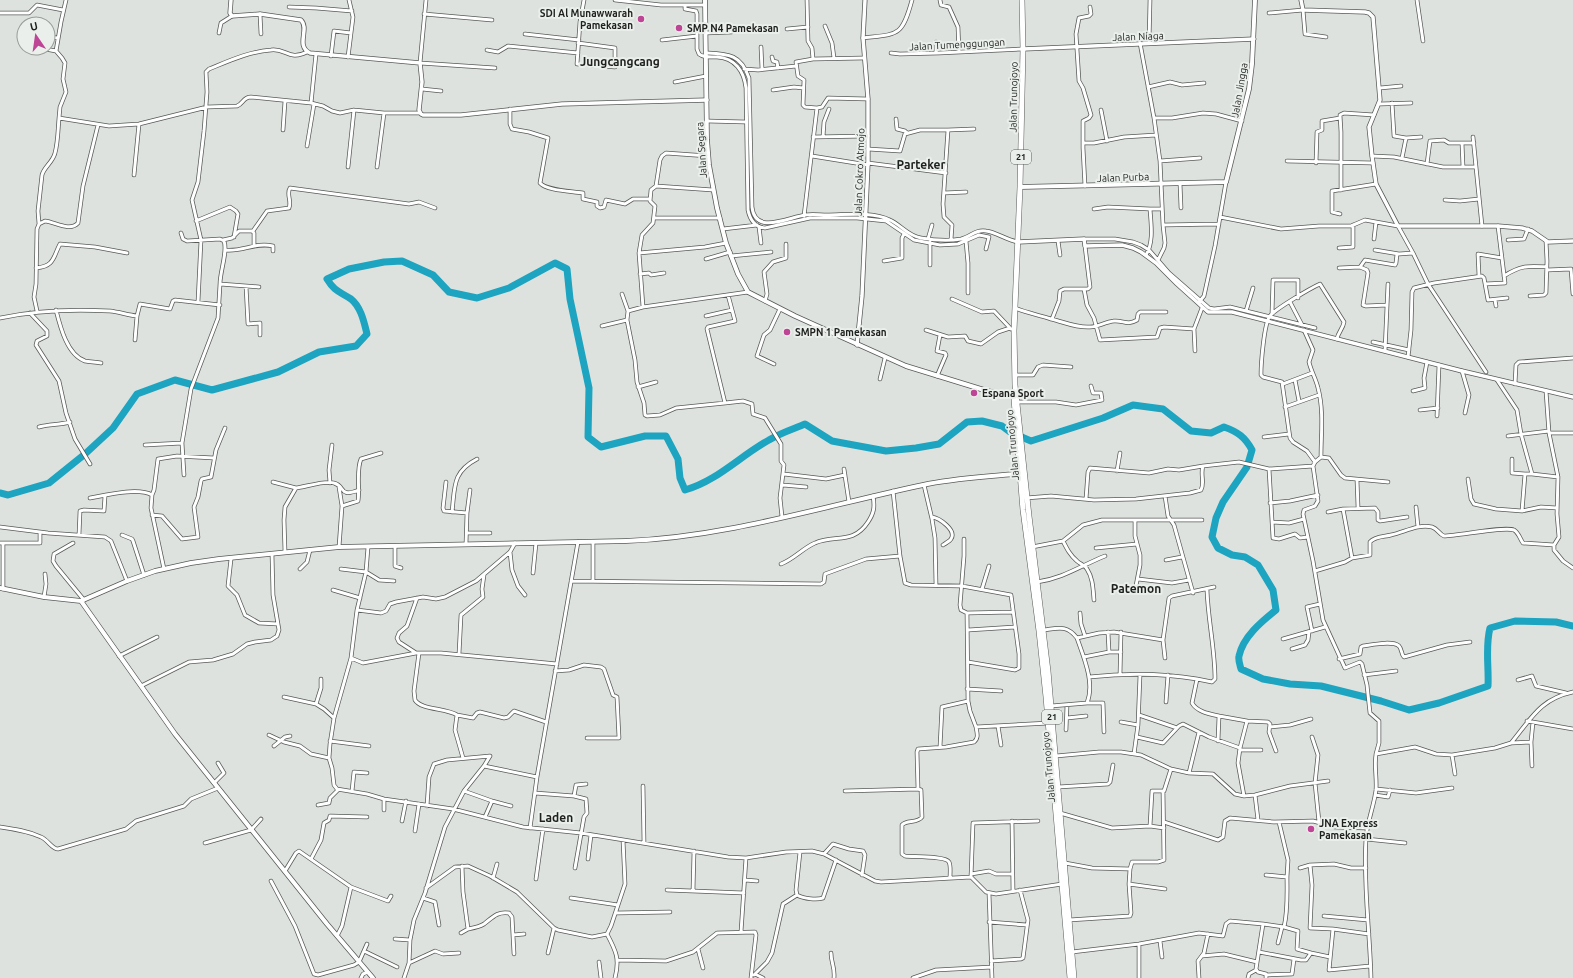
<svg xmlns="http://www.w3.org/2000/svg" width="1573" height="978" viewBox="0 0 1573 978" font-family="Ubuntu,sans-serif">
	<rect width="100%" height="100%" fill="#dde2de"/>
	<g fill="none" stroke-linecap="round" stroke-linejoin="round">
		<path stroke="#1ca4c0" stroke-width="7" d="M0 493 8 495 49 483 85 454 113 428 137 394 175 380 212 390 278 372 319 352 356 346 367 334C364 322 361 307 351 299 339 291 335 292 327 279L349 269 384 262 402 261 433 275 449 292 477 298 509 288 555 263 567 269 570 299 589 388 588 437 601 447 645 436H666L678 459 680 478 685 490C717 481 740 456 769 440 780 433 793 429 805 424L832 441 886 451 916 448 939 444 967 422 982 421 1002 426 1010 432 1031 441 1103 418 1133 405 1163 409 1191 431 1211 433 1224 427C1238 432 1245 437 1252 450L1247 467 1223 502 1216 518 1212 537 1218 548 1232 555 1245 557 1258 565 1273 590 1276 610C1261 622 1243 637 1239 656 1238 660 1240 665 1241 669L1263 679 1290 684 1321 686 1381 701 1409 710 1439 703 1488 686C1489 667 1485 647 1490 628L1515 621 1556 622 1573 626"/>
		<defs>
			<path id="minor" d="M66 0 61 22 56 51 62 58 65 63 63 79 66 92 60 107 59 118 109 126 139 124 207 107 237 106C243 104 243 97 251 97L311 103 323 106 332 111 340 113 354 110 384 113H419
				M426 0 420 63 495 68
				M615 0 661 5H705
				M807 0 808 41 812 48 813 59
				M940 0 941 5 949 7 958 27 959 52
				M1417 0 1423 41
				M685 5V9L696 11 697 14V49L699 54C704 58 710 57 717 57 735 58 744 71 746 88L748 210C750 220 755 227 765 228L810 218H857L886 221 914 240 940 245 958 244 979 235 989 237 986 249
				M289 7 316 8 352 11
				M0 13H29L37 5 63 10
				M1269 13 1303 10 1305 34 1326 37
				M260 14 261 34
				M424 14 492 20
				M825 26 832 43 834 58
				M787 29 808 27
				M219 33 221 23 232 16
				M706 33 732 32
				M525 34 579 40
				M48 37 58 38
				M863 38C898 34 902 37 912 0
				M662 40 697 36
				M936 42V53
				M578 43 615 48V67L577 64 580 22 584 0
				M1140 43 1154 118 1160 161 1163 225 1165 243 1164 248 1158 260
				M1149 43 1150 0
				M761 47 762 69
				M40 48 56 51
				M487 50 498 52 508 46 578 53
				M706 53C728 54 741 54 749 78L752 207C755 235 787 218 805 215 812 214 820 215 827 215 846 215 872 211 890 220 901 225 908 236 921 238 933 240 949 241 961 239 970 237 976 229 986 231 996 232 1006 240 1018 242
				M891 53 900 54 939 53 1023 49
				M331 56 334 31 351 33
				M348 57 353 17 349 0
				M772 57 773 61 777 62 778 68
				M744 69 758 70 796 66
				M675 82 706 76
				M1148 87 1170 82 1182 85 1204 83
				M1380 88 1401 86
				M422 89 441 91
				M773 90 794 87 803 88
				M311 103 316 54
				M1392 103 1394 136 1406 138 1421 137
				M1380 104 1411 103
				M817 108 822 107 828 98 868 99
				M510 109V124L512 129 529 132 548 138 540 183C547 191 572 191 583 193V199L597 202V206L600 208 604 207 606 200 625 204 633 199H650
				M1101 110 1107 141
				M1154 118H1172L1203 113 1216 114 1242 121
				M896 119 897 129 905 131 907 133
				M707 121 746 122
				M283 130 285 101
				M948 130 974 129
				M813 137 868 136
				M823 137 824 122 829 109
				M1473 137 1476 167
				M1083 143H1094L1124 137 1156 135
				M1462 143 1463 167
				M307 146 314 104
				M868 149 900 151 905 134 920 130H948L943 204 944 217 952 225 951 240
				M812 156 868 165
				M1372 156 1394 157 1443 167H1476L1482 226
				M1402 158 1406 138
				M1160 161 1200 158
				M1287 161 1373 163
				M868 163 946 173
				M1316 163 1317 132 1322 130V121L1340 118
				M1427 164 1430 141 1444 140 1449 143H1474
				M348 167 354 110
				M377 167 384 113
				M134 175 139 124
				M1180 183 1181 208
				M656 186 713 190
				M1085 186 1083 148V121L1089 118 1091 115 1083 88 1079 81 1076 34 1079 18 1089 16 1091 14 1090 7
				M1341 190V132L1340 115 1344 113 1374 115
				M944 193 966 192
				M1445 200 1460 201 1479 199
				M1094 209 1108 207 1150 209
				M1340 214 1332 212V191L1376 184
				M804 216 817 108 805 107 803 105 804 80 798 76 796 62 813 59 864 58
				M1220 217 1281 229 1319 226H1351L1365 220 1398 226 1413 253 1428 284 1486 372
				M654 218H720
				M196 221 230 207 236 211 238 214 234 237
				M39 224 38 211 42 175C44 167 53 162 55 153 58 142 58 129 59 118
				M1163 225 1219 224
				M759 227 761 243
				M723 229 757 225
				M253 231 267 211 289 208C292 201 286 194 290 188L409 204 419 202 435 208
				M181 233 183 239 187 241 220 239 224 241C228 251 220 271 220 284L259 287
				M928 239 932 225
				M1084 239H1115L1133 242 1141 245 1149 250 1169 273 1209 308 1214 309 1230 307 1315 328
				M1374 239 1376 222
				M223 240 232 238 239 231H252L254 233V246
				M1508 240 1524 239 1528 229
				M966 241 968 263V293
				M1058 241 1060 255
				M1085 246 1090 287 1088 289H1084L1087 305 1094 318 1100 340 1157 337 1160 328 1164 327 1194 329
				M1339 248 1353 247V225
				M225 250C243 252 255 242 273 246V251
				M1375 250 1399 254 1413 253
				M639 253 642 235 653 223 655 206 650 201 651 190 656 186 660 160 662 156 666 153 708 156
				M1146 255C1154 242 1151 224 1150 209H1162
				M731 256 771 252
				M706 259 730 252
				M884 261 902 258V238L904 234
				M930 265V242
				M1360 267 1365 260 1395 265 1396 263 1397 254
				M36 268C55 266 53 257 60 244L95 247 127 253
				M1339 268 1360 267 1367 270 1368 273 1363 305 1366 306 1387 305
				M1547 270 1571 269 1573 294
				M640 274 649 273 651 275 664 273
				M1479 276 1478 254 1502 258
				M1504 276C1521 265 1528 266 1547 267
				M1485 284 1505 283 1498 226
				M246 286 248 324 260 323V335
				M622 294 628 311 627 320 635 360 637 382 644 403 645 415 647 416 660 415 676 408 725 403 707 329 708 327 735 321 728 295
				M1530 296 1544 295 1546 293 1547 261 1546 241
				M952 299 982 312 994 311 1011 329
				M1495 300 1496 306
				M765 301 767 294 764 272 773 262 786 258V244
				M198 302 201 240 192 200 198 182 204 131 207 92 206 72 209 69C231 60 248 52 271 50 286 48 289 61 307 52
				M1199 302 1204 296 1215 246 1226 182
				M1290 302 1302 325
				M643 307 639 253 705 247 726 243
				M1015 308C1027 313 1039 315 1051 319 1064 322 1076 328 1090 327 1098 327 1105 322 1114 321 1123 320 1127 326 1137 320L1138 314 1140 312H1166
				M56 310C60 326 67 355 85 361 90 362 96 362 101 363
				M37 311 34 297 36 284 37 229 39 224 45 221C55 222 70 232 78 223L83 186 98 125
				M628 311 643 307 748 292
				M1246 311 1253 288
				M30 313 47 331V336L37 341 36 345 59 381 66 413 75 439 90 464
				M1272 313 1273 280H1298V298
				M706 316 732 310
				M0 318C37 310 72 309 110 311 119 312 128 315 137 316L140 304 170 309 173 301 175 300 220 305
				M1052 319 1059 301 1060 291 1064 289H1084
				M602 326 627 320
				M926 330 948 337 965 336 968 341 981 344 998 332 1010 328
				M1304 330 1313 350 1309 362C1311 371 1316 379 1318 388 1324 410 1321 435 1321 457L1315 462 1313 466 1318 501 1315 506 1304 510 1303 514 1313 561 1323 620 1345 668 1360 662 1362 664 1367 685 1370 713 1379 721V743L1376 754
				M135 340 137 316
				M1373 342 1409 350
				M1195 351 1194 329 1202 308
				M1385 351 1388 284
				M1408 357 1411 330 1412 292 1414 288 1434 283 1482 276 1484 278 1488 300 1507 298
				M774 364 757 356 764 335 770 330 780 309
				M1462 371 1469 395 1465 413
				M1015 375H1033L1038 367 1043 365 1071 367
				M937 376 946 355 945 353 937 351 940 335
				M880 379 885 358
				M1295 380 1299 401
				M1497 380 1517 410 1521 434 1532 474H1525L1522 511
				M1283 384 1312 373
				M1515 384 1516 365 1519 362 1573 358
				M638 387 656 382
				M1413 391 1425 388 1424 378 1427 362
				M1546 391 1549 433 1558 477 1557 514 1559 537 1554 545V550L1563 561 1573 568
				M1016 402H1056L1076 405 1102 400 1101 393H1093L1091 386
				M725 403 743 401 752 404 753 414 765 418 781 444V461L784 465 780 498 782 517
				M1285 407 1319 395
				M1420 410 1438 408
				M1437 416 1439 365
				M39 427C50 424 59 425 70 422
				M1549 433H1573
				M1508 436 1549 431
				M1264 437 1289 434
				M182 443 184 475
				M145 445 182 443 191 389 218 318 220 284
				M1321 457 1329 458 1341 475 1345 478 1388 482
				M1512 459V473L1525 474
				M1315 462 1307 451 1293 442 1290 438 1282 382 1263 377 1261 375C1261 364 1264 323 1270 316 1275 309 1311 288 1320 284L1344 322C1343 329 1338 332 1337 339
				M844 469 849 502
				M1117 471 1120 453
				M784 474 826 479 845 475
				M1532 474 1558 477
				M1468 479 1471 499 1474 504 1496 509 1522 511 1541 507 1557 508
				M1357 480 1358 507
				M273 482 296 488
				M446 482 443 508 444 511 467 513 466 544
				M330 483 329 470 332 445
				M783 485 806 487
				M924 485 932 519 935 538 936 585
				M339 487 342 506 339 547
				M893 491 900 556 905 583 911 585 962 586 1011 595 1019 654V668L1015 670 968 662
				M152 495 154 490 158 459 177 456 214 458
				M1165 496 1168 516 1174 525 1193 593
				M90 498C106 495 138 487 152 495L151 508 164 569
				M1026 498 1051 496 1094 500 1136 499 1190 493 1201 490C1205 483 1200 474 1203 466L1239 462 1269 469
				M1086 499 1088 472 1090 468 1149 473 1168 469 1179 470 1203 466
				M1270 503 1290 501 1318 495
				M342 506 358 501C360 489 356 470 361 459L381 453
				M1416 507 1418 527
				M452 512C455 487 452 472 477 459
				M1328 512 1343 509
				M467 513 470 490
				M152 515 162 516 182 539 198 537 194 507 198 497 201 481 202 479 211 477 216 450 225 428
				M932 517C939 518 957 530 951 539 950 541 946 543 943 545
				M1272 522 1289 523 1304 519
				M0 527 48 533 105 537 111 541 127 581
				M467 533H490
				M79 535 80 511 84 510 104 511 105 496
				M122 535 132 539 133 541 144 575
				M1308 537 1300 538 1295 534 1279 539 1273 538 1269 469 1313 466
				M964 539V556L960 605 961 610 967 613 1013 612
				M1063 541C1067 549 1070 555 1077 561 1080 564 1085 565 1087 569 1093 578 1093 589 1094 600
				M593 542V581
				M0 543H40V532
				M73 543 54 554 53 561 56 566 84 600
				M515 543 510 552 512 570 518 586 525 595
				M395 546V566L401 568
				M368 547 366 572 357 610 351 658 334 718 330 744 329 758 332 768 334 785 337 789 367 794 384 799 453 809 523 827 581 833 728 857 746 858 786 852 812 851 824 854 875 881 881 882 971 877 986 892 996 894 1062 884
				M1032 547 1063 541 1083 525 1102 520H1202
				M1096 548 1137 544
				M285 552 284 520 285 507 296 488C305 487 326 480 334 483 346 486 338 498 359 490
				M1352 558 1370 555V542C1375 536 1384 537 1391 535 1405 532 1417 524 1432 527 1438 529 1439 534 1444 536 1458 536 1504 526 1514 530 1519 533 1520 539 1523 543L1554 545
				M231 559 228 586 237 595 245 615 259 623 278 624
				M1166 560 1182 557
				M781 564C794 559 803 548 815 543 835 534 853 545 868 522 874 513 875 507 873 496
				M300 569 307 562 310 550
				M341 569 366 572 379 580 394 581
				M1315 571 1345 562 1352 558 1343 509 1375 508 1378 512V520L1380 521 1407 517
				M533 573 536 543
				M1138 579 1172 583 1189 580
				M571 581 821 584 824 582 825 574 866 559 900 556
				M1037 582C1064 578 1080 566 1105 556
				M3 589V543
				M982 589 989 566
				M333 590 360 598
				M1207 590C1208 620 1215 649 1215 679L1212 682 1197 679 1192 703C1197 712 1210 714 1219 716
				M1135 591 1140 565V555L1135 536V520
				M44 597 46 584 45 574
				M357 610 381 613 386 611 390 604 396 602 423 597 436 599 445 597 476 581 510 552
				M967 613 968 701 970 711 976 727 1049 723
				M1080 613 1081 624 1085 636
				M968 630 1015 627
				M1044 630C1059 628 1067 625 1077 638 1084 658 1095 683 1087 703L1051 706
				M1312 631 1307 607 1320 604
				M1108 632 1109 652
				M1077 638 1099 633 1114 632 1163 640
				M1283 639 1325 627
				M1292 649 1305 645 1308 640 1309 632
				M416 653 399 642 397 638 399 633 407 626 417 598
				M419 653 414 691 415 700C421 710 446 708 457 715L455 730 463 758
				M459 654 461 615 483 597 482 589 484 575
				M119 656 157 637
				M1084 657 1109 652H1121
				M351 658 363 663 416 653H441L557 664
				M1165 658 1163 640 1169 598 1172 596 1214 587
				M1339 659 1360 654 1361 647 1363 646C1371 645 1392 640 1399 646 1402 649 1401 654 1404 657L1447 645 1470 642
				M555 671 569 670 584 665 601 667 604 669 613 695 617 697 619 738H587
				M1120 675 1121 632
				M1364 675 1396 671
				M1089 677C1125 673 1162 673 1197 679
				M321 679V688L316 704 324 709 334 718
				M1518 680 1532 676 1536 686 1566 693
				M141 686 189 662 213 660 233 654 247 644 255 642 271 640 277 636 279 630 273 595 272 554
				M967 689 1001 691
				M284 697 316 704
				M1166 702 1168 675
				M1087 703H1103L1104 732
				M457 715 473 718 477 713 480 712 504 718 508 717 514 711 546 722
				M1139 715 1177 728
				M1067 718 1086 716
				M1527 721 1573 729
				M1121 722 1138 725
				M998 726 1001 745
				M1270 727 1290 725 1311 719
				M1066 730 1067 705
				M269 735 284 742 300 746 311 754 329 758
				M1137 737 1163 743 1179 726 1183 724 1209 737 1240 748 1238 763 1244 796
				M1312 737 1318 755 1315 783 1319 822
				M330 741 369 746
				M1218 741 1219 716 1247 721 1268 722 1270 724 1269 732 1276 751
				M1511 743C1531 719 1540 699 1573 692
				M274 746 285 737 290 736
				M940 747 942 707 968 701
				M1240 748 1247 721
				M1240 750H1261
				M1134 754 1138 725 1140 675
				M1452 755 1455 774
				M1056 756 1099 752H1121L1141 755 1171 769 1189 773 1213 774 1235 794 1244 796 1255 795 1290 786 1328 781
				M484 766 537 777
				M1532 766 1531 742 1533 722
				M1189 773 1199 732
				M214 783 224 773 218 763
				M643 786 644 843
				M1058 787 1108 784 1110 782 1113 765
				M918 789 921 790 922 817C917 824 907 819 902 825V854L905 856C913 857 946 856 949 862 951 866 950 873 950 878
				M1376 789 1416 793 1452 788
				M352 791 354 772 367 773
				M464 791 492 801 511 806
				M845 791 918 789 917 752 918 749 946 747 974 742C979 738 977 733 976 727
				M535 793 574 796 586 799 587 813 584 817 575 868
				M1255 795 1258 820
				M1375 795 1388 797 1390 790
				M574 796 576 785 586 784
				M318 805 329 803 330 798 338 790
				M384 810V799
				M1060 813 1112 828 1150 826 1164 828
				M485 817 492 801
				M402 821 406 801
				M1012 821 1013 891
				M1164 822 1218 840 1223 837 1225 821 1230 818 1274 822 1313 821 1335 827 1367 828
				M1279 822 1288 860 1287 877
				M1150 826 1152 791H1164L1171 769
				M0 827C14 829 28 831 41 837 48 840 52 849 58 849L126 829 136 821 184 806 191 799 218 788
				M530 828 537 777 578 542
				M415 831 419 804
				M1366 839 1405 843
				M205 843 251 830 261 819
				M800 852 796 890 797 895C804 899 817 900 823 898L836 860
				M824 854 833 844 849 849 863 851 865 855 862 875
				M311 859 321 840 324 823 329 820 330 816 367 817
				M588 859 591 835
				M1065 863 1092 868 1130 869 1129 884
				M1310 865 1312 885 1310 928 1333 929 1369 934
				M462 866 463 892 468 929C473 928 479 927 484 924 492 918 497 911 509 913L512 917 514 954
				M1300 868 1310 865 1334 864 1351 868H1366
				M1130 869 1132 862H1158L1164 860 1163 791
				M285 871 296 853 299 851 351 887 342 926 337 936
				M971 874 989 871 996 874H1012
				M971 877 973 823 1038 821
				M493 878 497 864
				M536 879 543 829
				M745 880 757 881
				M271 881 295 926 314 974 318 975 354 965 359 962 367 944
				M351 887 388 901 391 896
				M426 888 455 867 468 866 490 876 517 892 554 928 558 930 592 937 607 934 611 926 625 884 623 840
				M667 890 744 893
				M693 891 694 851
				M989 893 992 978
				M423 898 435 902 439 925
				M571 898 618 905
				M616 913 670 912
				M1324 916 1368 920
				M1069 920 1130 916 1131 913 1129 884 1165 889
				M989 922 1027 925
				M1284 927 1298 931 1297 949 1311 953
				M1333 929 1329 970 1370 966
				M741 932 746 858
				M461 933 468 929
				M607 934C616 951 620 959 615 978
				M513 935 524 934
				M395 939 410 940
				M1160 941 1162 957
				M1278 943 1282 927
				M1139 944V978
				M698 949 703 968
				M364 951 397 967
				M1072 952 1139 944 1199 933 1223 936 1226 924 1230 921 1263 924
				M1259 952 1301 960H1306L1311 953 1330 957
				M548 953 554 928
				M831 953C831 963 835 966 834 978
				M1202 956 1224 954 1257 962
				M618 960 666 961 693 952 717 933 755 932 756 935 751 978
				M991 961 1021 959 1023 958 1028 920 1020 890
				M599 962 601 978
				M409 963 435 951 443 954 459 953
				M755 974 767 962 772 953 783 904 797 895
				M754 975 755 974 763 978
				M1266 975 1292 974 1294 959
				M361 978 363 974 368 972
				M404 978 409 963 410 940 414 920 425 893 445 827 464 791 484 766 490 756 447 760 434 764 429 777 427 806
				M913 978 936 970 992 967
				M1199 978 1198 961 1204 953 1208 934
				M1248 978 1249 974 1256 970
				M1266 978V974L1258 972 1256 969 1263 924 1284 927C1288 911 1287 893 1287 877L1266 875
				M1371 978C1370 931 1363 885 1366 838 1367 822 1374 806 1376 790 1377 778 1374 766 1376 754L1415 747 1436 754 1452 755 1495 748 1511 743 1531 742"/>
			<path id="tertiary" d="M231 0 230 13 232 16 260 14 301 20C310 29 295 46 310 53L420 63 422 82 419 110 421 114 423 115H461L562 104 707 100
				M1301 0 1303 10 1365 12 1369 13 1373 17 1380 100 1369 127 1372 156 1376 184 1398 226H1498L1522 228 1532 231 1548 242 1573 241
				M1023 49 1254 39
				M1018 242 1084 239 1085 246 1122 245 1133 248 1141 252 1156 263 1177 284 1208 312H1232L1462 371 1573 397
				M857 345 862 296 868 163V99L863 38 865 0"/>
			<path id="secondary" d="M705 0 707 140 709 165 717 208 726 243 738 274 748 292 795 316 906 366 984 390 999 394 1017 395
				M1020 187 1226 182 1249 89 1252 64 1255 0
				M0 588 44 597 81 601 127 581 155 571 191 563 219 559 339 547 626 541C727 537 824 506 923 485 955 478 989 477 1022 473
				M81 601 175 734 327 924 373 978"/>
			<path id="trunk" d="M1022 0 1023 49 1020 187 1014 331 1015 385 1029 516 1048 671 1074 978
				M1014 399 1023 510 1039 631 1046 697 1070 978"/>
		</defs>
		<use href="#minor" stroke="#575b58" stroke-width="4.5"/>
		<use href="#tertiary" stroke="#575b58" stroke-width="5"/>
		<use href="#secondary" stroke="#575b58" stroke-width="5.5"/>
		<use href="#trunk" stroke="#575b58" stroke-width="6"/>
		<use href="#minor" stroke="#fff" stroke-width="3"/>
		<use href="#tertiary" stroke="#fff" stroke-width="3.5"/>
		<use href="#secondary" stroke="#fff" stroke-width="4"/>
		<use href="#trunk" stroke="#fff" stroke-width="5"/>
	</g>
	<g fill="#be4496" stroke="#ebefeb" stroke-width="1.5">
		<circle cx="641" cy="19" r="4"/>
		<circle cx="679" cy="28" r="4"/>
		<circle cx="787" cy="332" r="4"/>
		<circle cx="974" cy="393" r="4"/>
		<circle cx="1311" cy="829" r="4"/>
	</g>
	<g text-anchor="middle" stroke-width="4" stroke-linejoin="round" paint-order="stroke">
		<g fill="#ebefeb" stroke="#5c5e5c" stroke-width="1">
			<rect x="1011" y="150" width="20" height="14" rx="3"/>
			<rect x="1042" y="710" width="20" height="14" rx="3"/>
		</g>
		<g font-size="9" font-weight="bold" fill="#1e201e">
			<text x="1021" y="160">21</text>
			<text x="1052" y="720">21</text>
		</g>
		<g font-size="10" font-weight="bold" fill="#1e201e" stroke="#ebefeb" text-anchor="start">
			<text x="633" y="17" text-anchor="end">SDI Al Munawwarah<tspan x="633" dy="12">Pamekasan</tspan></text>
			<text x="687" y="32">SMP N4 Pamekasan</text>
			<text x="795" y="336">SMPN 1 Pamekasan</text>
			<text x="982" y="397">Espana Sport</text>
			<text x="1319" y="827">JNA Express<tspan x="1319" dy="12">Pamekasan</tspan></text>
		</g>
		<g font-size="10" fill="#1e201e" stroke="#ebefeb">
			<text transform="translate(1138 36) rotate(-2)" y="4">Jalan Niaga</text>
			<text transform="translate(957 44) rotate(-3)" y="4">Jalan Tumenggungan</text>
			<text transform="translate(1239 90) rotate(-80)" y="4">Jalan Jingga</text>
			<text transform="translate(1013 97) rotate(-89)" y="4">Jalan Trunojoyo</text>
			<text transform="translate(701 150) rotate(-94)" y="4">Jalan Segara</text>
			<text transform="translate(859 172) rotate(-88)" y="4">Jalan Cokro Atmojo</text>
			<text transform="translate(1123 177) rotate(-2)" y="4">Jalan Purba</text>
			<text transform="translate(1012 445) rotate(-95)" y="4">Jalan Trunojoyo</text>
			<text transform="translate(1048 767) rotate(-95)" y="4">Jalan Trunojoyo</text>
		</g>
		<g font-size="12" font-weight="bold" fill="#1e201e" stroke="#ebefeb">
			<text x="620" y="66">Jungcangcang</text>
			<text x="921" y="169">Parteker</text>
			<text x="1136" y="593">Patemon</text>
			<text x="556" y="822">Laden</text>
		</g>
	</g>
	<g transform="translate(36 36) rotate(347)"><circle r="19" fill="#ebefeb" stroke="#999c99"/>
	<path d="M0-3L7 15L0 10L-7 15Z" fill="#be4496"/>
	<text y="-6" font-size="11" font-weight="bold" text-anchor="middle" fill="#1e201e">U</text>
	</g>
</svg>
